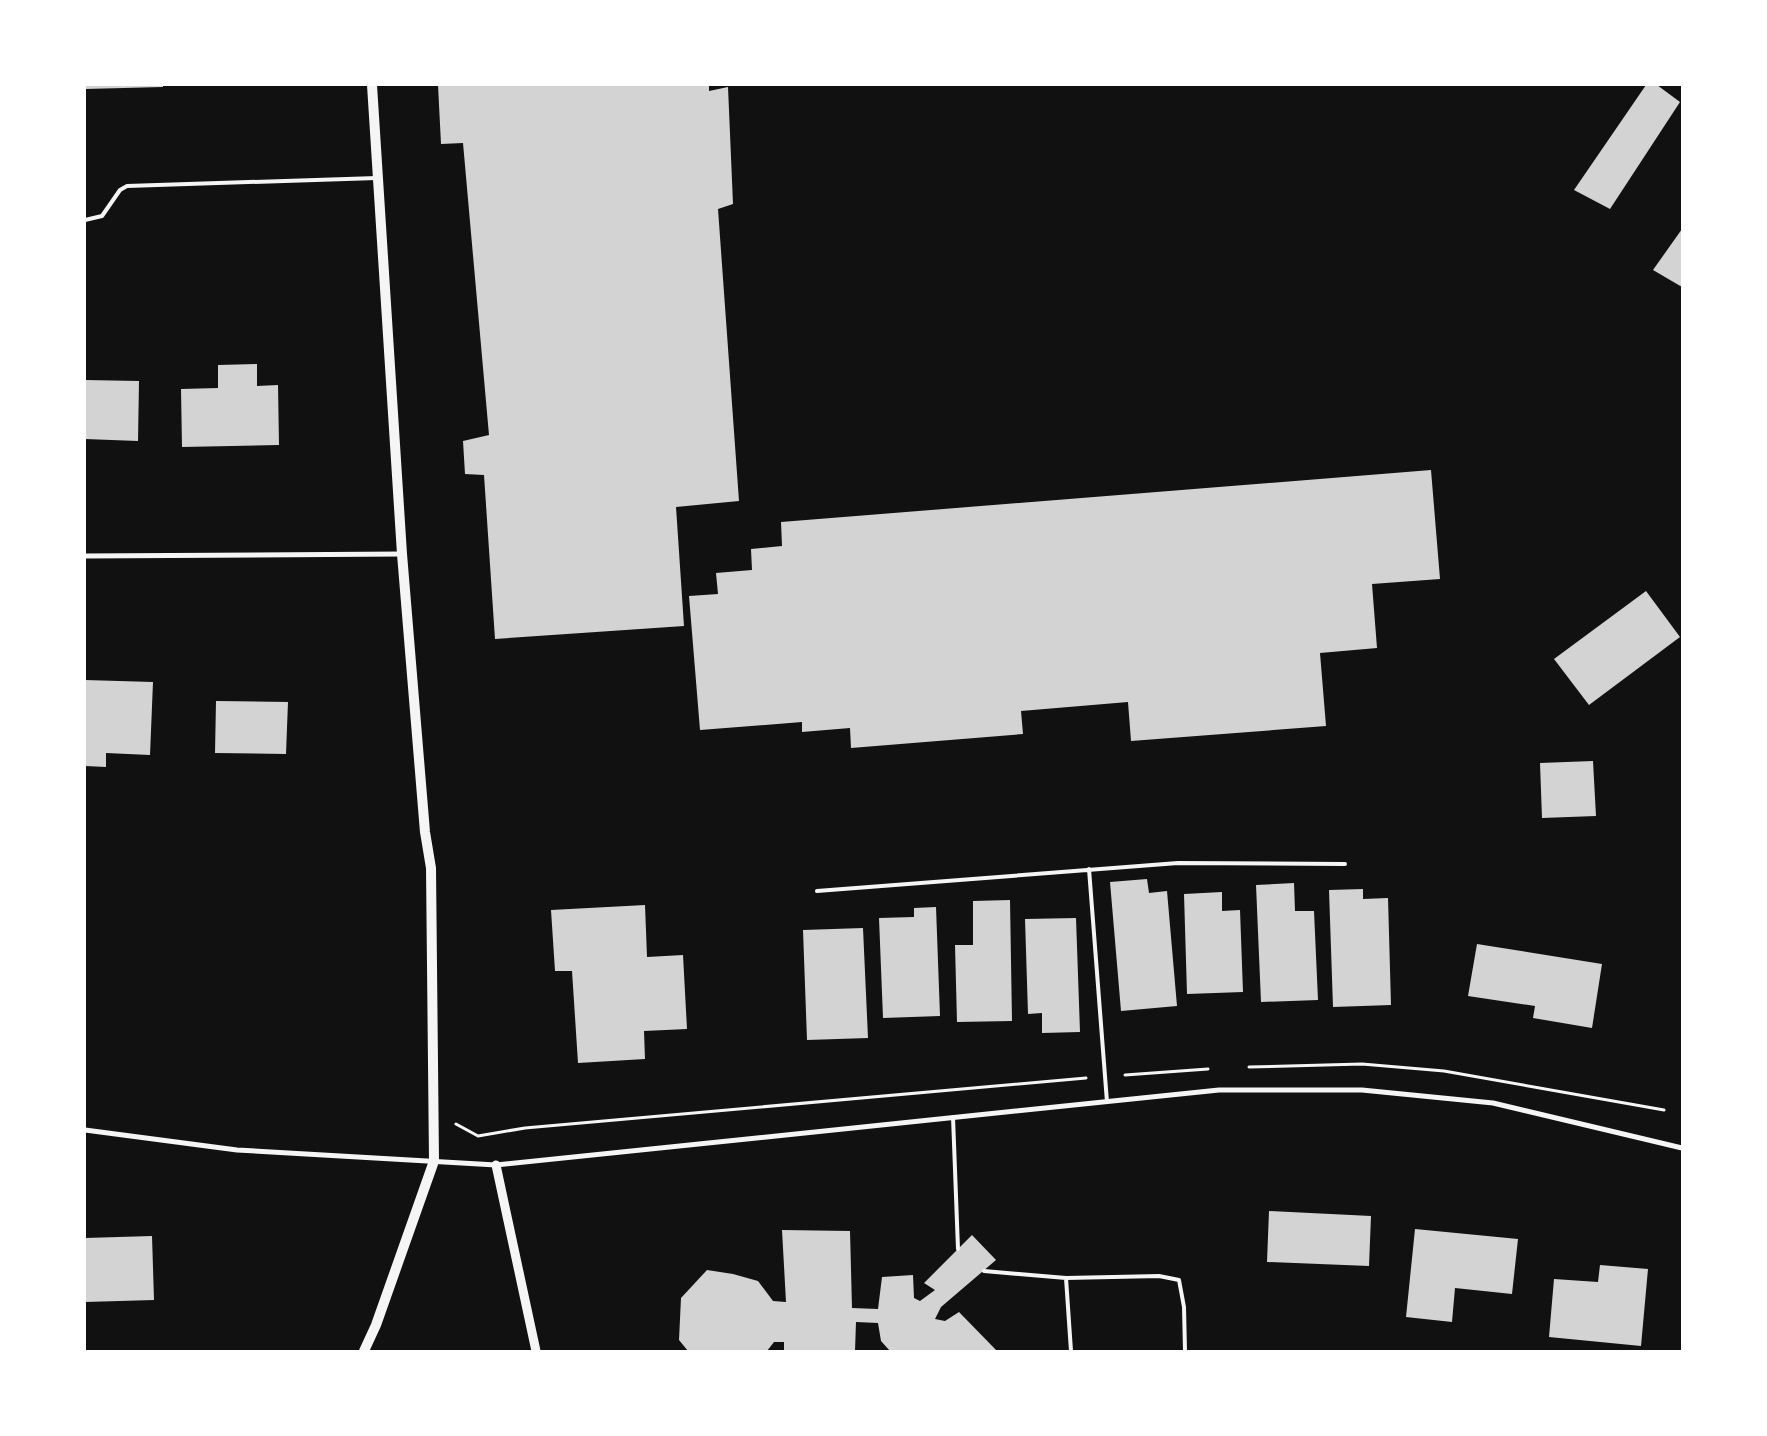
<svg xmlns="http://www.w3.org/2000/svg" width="1767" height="1436" viewBox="0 0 1767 1436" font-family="'Source Sans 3',sans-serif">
	<rect width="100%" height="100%" fill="#111"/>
	<path fill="#d3d3d3" d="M85 85H163V87L85 89Z
		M438 85H709V91L728 87 733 204 718 209 739 501 676 507 684 626 495 639 484 475 465 474 463 441 489 435 463 143 441 144Z
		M1646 85H1657L1680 102 1610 209 1574 190Z
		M1682 229V287L1653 270Z
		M257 364V386L278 385 279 445 182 447 181 389 218 388V365Z
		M85 380 139 381 138 441 85 439Z
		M1431 470 1440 579 1372 584 1377 648 1320 653 1326 726 1131 741 1128 702 1021 711 1023 734 851 748 850 728 802 732V722L700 730 689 596 718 594 716 573 752 570 751 549 782 546 781 522Z
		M1646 591 1680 637 1589 705 1554 659Z
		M85 680 153 682 150 755 106 753V767L85 766Z
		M216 701 288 702 286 754 215 753Z
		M1593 761 1596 816 1542 818 1540 763Z
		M1147 879 1149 893 1167 891 1177 1006 1121 1011 1110 882Z
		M1294 883 1295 911H1314L1318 1000 1261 1002 1256 885Z
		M1363 889V899L1388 898 1391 1005 1333 1007 1329 890Z
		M1222 892V911L1240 910 1243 992 1187 994 1184 894Z
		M1010 900 1012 1021 957 1022 955 945H973V901Z
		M645 905 647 957 683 955 687 1029 644 1031 645 1059 578 1063 572 971H555L551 910Z
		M936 907 940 1016 883 1018 879 918 914 917V908Z
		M1076 918 1080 1032 1042 1033V1013L1028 1014 1025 919Z
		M863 928 868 1038 807 1040 803 930Z
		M1477 944 1602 964 1592 1028 1533 1018 1535 1006 1468 996Z
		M1269 1211 1371 1216 1369 1266 1267 1262Z
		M1415 1229 1518 1239 1512 1294 1455 1288 1452 1322 1406 1317Z
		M782 1230 850 1231 852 1308 878 1309 882 1277 913 1275 914 1298 920 1301 935 1290 924 1283 972 1235 996 1260 941 1307 935 1319 945 1321 959 1312 997 1351H890L881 1341 878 1323 856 1322 855 1351H784V1342H774L767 1351H688L679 1340 681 1298 707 1270 733 1274 758 1281 773 1301 786 1302Z
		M152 1236 154 1300 85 1302V1238Z
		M1600 1265 1648 1269 1641 1346 1549 1337 1554 1279 1598 1282Z"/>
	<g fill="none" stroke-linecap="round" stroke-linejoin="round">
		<path stroke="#f5f5f5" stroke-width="3" d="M1249 1067 1362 1064 1444 1071 1664 1110
			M1125 1075 1208 1069
			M456 1124 478 1136 525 1128 1086 1078"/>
		<path stroke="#f5f5f5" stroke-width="4" d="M85 220 102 216 120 190 127 186 377 178
			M1089 869 1107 1102
			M817 891 1178 863 1345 864
			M953 1117 958 1249
			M984 1271 1066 1278 1159 1276 1179 1280 1184 1307 1185 1351
			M1066 1278 1071 1351"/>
		<path stroke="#f5f5f5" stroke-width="5" d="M85 556 402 554
			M85 1130 237 1150 496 1165 1219 1090H1362L1493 1103 1682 1148"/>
		<path stroke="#f5f5f5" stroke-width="9" d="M496 1165 536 1351"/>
		<path stroke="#f5f5f5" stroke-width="10" d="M364 1351 376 1325 434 1161 431 868 425 832 402 554 372 85"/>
	</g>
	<rect width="1767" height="1436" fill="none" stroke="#ffffff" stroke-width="172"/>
</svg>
